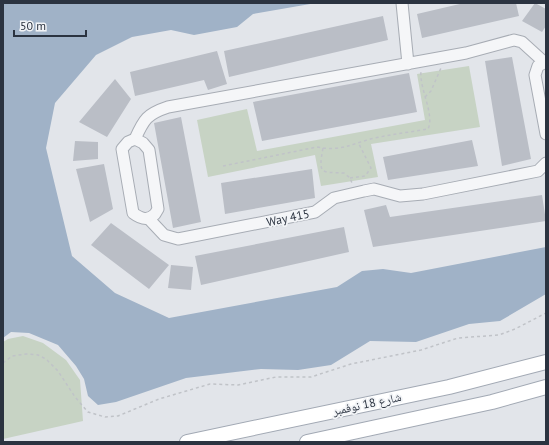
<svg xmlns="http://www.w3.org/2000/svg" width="549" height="445" viewBox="0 0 549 445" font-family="'PT Sans','Noto Naskh Arabic',sans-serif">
	<rect width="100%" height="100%" fill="#e2e5ea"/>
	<path fill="#c7d3c4" d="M469 66 480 127 371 144 378 177 321 186 315 155 208 177 197 120 247 109 257 151 425 120 417 74Z
		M23 336 43 343 66 360 80 380 83 421 3 439V342L8 339Z"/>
	<path fill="#a0b2c7" d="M3 3H316L253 14 237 27 194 35 171 30 132 37 96 55 55 103 46 148 72 256 115 293 169 318 337 287 362 271 383 269 411 273 546 247V294L500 321 469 324 416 342 370 341 331 365 298 370 261 369 186 378 116 402 98 405 88 396 84 379 76 366 58 345 29 333 11 332 3 338Z"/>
	<path fill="#babec6" d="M464 3H516L519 16 422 38 417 14Z
		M535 3 546 9V26L542 32 522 21Z
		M383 16 388 40 229 77 224 51Z
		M217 51 227 84 208 90 204 80 135 96 130 72Z
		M512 57 531 159 502 166 485 61Z
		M409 73 417 112 262 141 253 102Z
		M115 79 131 99 107 137 79 122Z
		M181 117 201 222 173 228 154 123Z
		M472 140 478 166 388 180 383 157Z
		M75 141 98 142V159L73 161Z
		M104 164 113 209 90 222 76 169Z
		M312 169 315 198 225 214 221 183Z
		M542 195 546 221 373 247 364 210 386 205 390 217Z
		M111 223 169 265 149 289 91 245Z
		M344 227 349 252 201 285 195 256Z
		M171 265 193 267 191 290 168 288Z"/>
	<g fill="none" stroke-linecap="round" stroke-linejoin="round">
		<defs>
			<path id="minor" d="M402 3 408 64
				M546 62 538 66 535 75 546 134
				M135 139 143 143 149 150 158 209 155 214C148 221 141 219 133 213L122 149 128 142 135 139C144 119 147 114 168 107L466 53 514 40 522 42 544 62
				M148 218 164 235 178 239 315 212 334 198 364 191 374 189 400 196 423 194 538 171 546 163"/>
			<path id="major" d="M187 442 449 387 546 362
				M307 442 492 402 546 387"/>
		</defs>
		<use href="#minor" stroke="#a7acb4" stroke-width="13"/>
		<use href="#major" stroke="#a2a9b4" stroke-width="16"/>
		<path stroke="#c0c3c8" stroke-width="1.5" stroke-dasharray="3 3" stroke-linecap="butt" d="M425 97 431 91 441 68
			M323 148C318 175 321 172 344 173L350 178 352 183
			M223 166 317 147C341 152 353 143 375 138 393 134 411 132 428 129 435 115 419 88 421 71
			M350 178 365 176 371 168 359 144
			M3 363 12 356 26 354 38 355 46 359 58 371 75 397 88 412 105 417 118 416 159 399 210 384 238 385 276 377H311L351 364 421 350 458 338 499 335 515 329 546 313"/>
		<use href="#minor" stroke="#f5f6f8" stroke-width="11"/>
		<use href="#major" stroke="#fff" stroke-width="14"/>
	</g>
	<g text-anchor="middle" stroke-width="3.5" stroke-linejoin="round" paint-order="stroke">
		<g font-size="12" fill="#2b3340" stroke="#f2f4f7">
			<text transform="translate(288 218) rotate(-12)" y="4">Way 415</text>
			<text transform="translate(367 404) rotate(-12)" y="4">شارع 18 نوفمبر</text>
		</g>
	</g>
	<rect width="549" height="445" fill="none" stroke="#2b3340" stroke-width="8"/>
	<path d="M14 30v6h72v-6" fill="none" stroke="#2b3340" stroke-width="2"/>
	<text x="20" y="30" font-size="12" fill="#2b3340" stroke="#f2f4f7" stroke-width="3" paint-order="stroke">50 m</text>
</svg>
